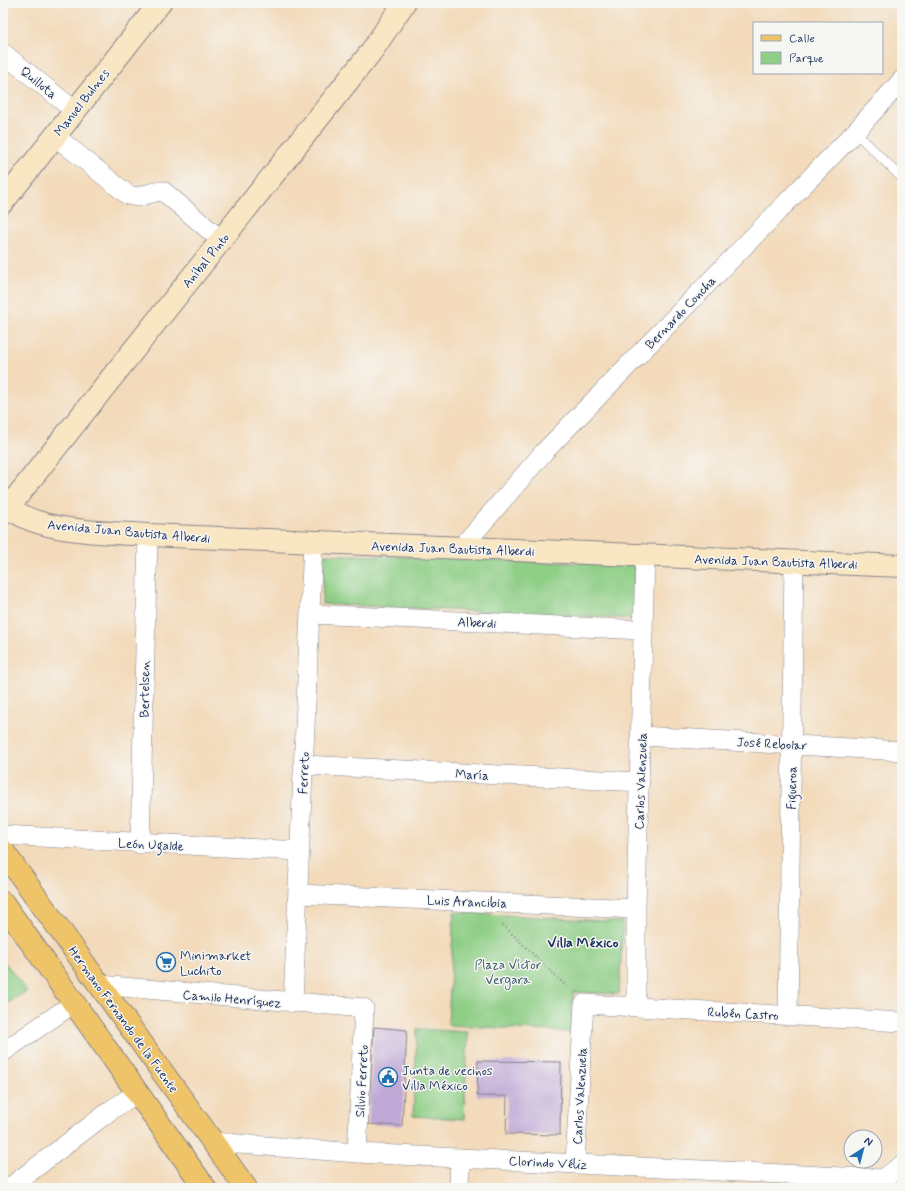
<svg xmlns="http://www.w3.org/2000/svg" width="905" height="1191" viewBox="0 0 905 1191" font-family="Mynerve,sans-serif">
	<rect width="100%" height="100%" fill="#f6f6f2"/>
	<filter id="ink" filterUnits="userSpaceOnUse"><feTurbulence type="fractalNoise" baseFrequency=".025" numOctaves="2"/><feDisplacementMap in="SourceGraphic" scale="8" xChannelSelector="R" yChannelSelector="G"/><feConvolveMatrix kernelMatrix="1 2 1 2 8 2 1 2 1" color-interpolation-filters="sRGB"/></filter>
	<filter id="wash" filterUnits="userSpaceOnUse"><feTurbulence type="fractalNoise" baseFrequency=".012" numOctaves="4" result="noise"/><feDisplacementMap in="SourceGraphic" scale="16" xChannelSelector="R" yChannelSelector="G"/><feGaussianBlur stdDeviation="0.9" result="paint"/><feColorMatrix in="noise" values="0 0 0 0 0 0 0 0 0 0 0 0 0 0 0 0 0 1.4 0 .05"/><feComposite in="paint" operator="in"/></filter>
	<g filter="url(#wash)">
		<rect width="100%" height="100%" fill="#f3daba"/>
		<path fill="#8ece85" stroke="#547e72" d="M324 554 634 565 637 619 322 604Z
			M454 912 623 922 619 994 573 992 571 1032 448 1025Z
			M3 960 27 991 3 1006Z
			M417 1029 468 1032 464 1119 413 1116Z"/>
		<g id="blocks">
			<path fill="#bfa8d6" d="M374 1027 407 1030 402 1126 368 1124Z
				M478 1061 561 1062 560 1135 506 1134 507 1096H477Z"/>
		</g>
	</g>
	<g filter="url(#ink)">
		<use href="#blocks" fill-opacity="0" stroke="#87848c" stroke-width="1"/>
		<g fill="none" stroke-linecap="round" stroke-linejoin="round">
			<defs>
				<path id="lane" d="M855 132 902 178"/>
				<path id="street" d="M3 53 75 111
					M55 136 128 195 137 197 159 191H163L221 240
					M461 548 544 452 855 132 902 80
					M310 614 643 630
					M641 736 902 751
					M304 765 640 782
					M3 835 300 851
					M140 844 148 535
					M298 894 636 909
					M100 985 364 1008 357 1153
					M293 1003 313 542
					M636 1007V909L645 555
					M788 1016 794 561
					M3 1052 74 1003
					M213 1142 357 1153 883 1179
					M575 1164 584 1004 902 1022
					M873 1186 902 1165
					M9 1188 111 1110 137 1093
					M459 1188 460 1158"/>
				<path id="secondary" d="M3 202 160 3
					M3 502C32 534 107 532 148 535L902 566
					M3 514 371 52 404 3"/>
				<path id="primary" d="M3 851 246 1188
					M3 903 205 1188"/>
			</defs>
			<use href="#lane" stroke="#87848c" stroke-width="10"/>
			<use href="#street" stroke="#87848c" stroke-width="20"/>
			<use href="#secondary" stroke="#87848c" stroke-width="24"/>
			<use href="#primary" stroke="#87848c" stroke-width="24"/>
			<path stroke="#87848c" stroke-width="2.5" stroke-dasharray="1 3" stroke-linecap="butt" d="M503 925 569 989"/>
			<use href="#lane" stroke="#fff" stroke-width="9"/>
			<use href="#street" stroke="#fff" stroke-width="19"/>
			<use href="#secondary" stroke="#f9e7c3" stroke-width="22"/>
			<use href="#primary" stroke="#efc469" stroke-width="22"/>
		</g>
	</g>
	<defs>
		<symbol id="supermarket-ring" viewBox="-11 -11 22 22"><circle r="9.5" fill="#f6f6f2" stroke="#1f6fb2" stroke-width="1.5"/><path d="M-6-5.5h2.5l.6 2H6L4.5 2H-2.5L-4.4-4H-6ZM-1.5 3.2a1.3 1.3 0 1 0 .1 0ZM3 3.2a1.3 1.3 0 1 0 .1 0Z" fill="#1f6fb2"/></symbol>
		<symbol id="civic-ring" viewBox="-11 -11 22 22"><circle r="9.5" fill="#f6f6f2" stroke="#1f6fb2" stroke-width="1.5"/><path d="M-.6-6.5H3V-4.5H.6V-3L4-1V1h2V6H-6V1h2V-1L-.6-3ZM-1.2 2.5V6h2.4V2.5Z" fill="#1f6fb2"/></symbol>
	</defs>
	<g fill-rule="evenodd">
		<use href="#supermarket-ring" x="155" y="951" width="22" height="22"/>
		<use href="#civic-ring" x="377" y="1066" width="22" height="22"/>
	</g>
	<g text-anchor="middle" stroke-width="3" stroke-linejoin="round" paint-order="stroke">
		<g font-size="13" fill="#1b2f5e" stroke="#f6f6f2">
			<text transform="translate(39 82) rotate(39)" y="5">Quillota</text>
			<text transform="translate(81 102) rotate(-52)" y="5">Manuel Bulnes</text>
			<text transform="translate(205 260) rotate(-51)" y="5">Aníbal Pinto</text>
			<text transform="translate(680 312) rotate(-46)" y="5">Bernardo Concha</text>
			<text transform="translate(129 531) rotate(5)" y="5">Avenida Juan Bautista Alberdi</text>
			<text transform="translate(453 548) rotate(2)" y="5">Avenida Juan Bautista Alberdi</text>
			<text transform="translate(776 561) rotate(2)" y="5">Avenida Juan Bautista Alberdi</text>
			<text transform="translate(477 622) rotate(3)" y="5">Alberdi</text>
			<text transform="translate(144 689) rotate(-89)" y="5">Bertelsen</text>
			<text transform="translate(772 743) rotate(3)" y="5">José Rebolar</text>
			<text transform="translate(303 773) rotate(-87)" y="5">Ferreto</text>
			<text transform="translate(472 774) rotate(3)" y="5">María</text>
			<text transform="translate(640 781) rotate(-88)" y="5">Carlos Valenzuela</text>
			<text transform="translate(791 788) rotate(-89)" y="5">Figueroa</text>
			<text transform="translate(151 844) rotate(3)" y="5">León Ugalde</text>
			<text transform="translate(467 901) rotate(2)" y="5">Luis Arancibia</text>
			<text transform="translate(232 998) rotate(5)" y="5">Camilo Henríquez</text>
			<text transform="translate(743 1013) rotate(3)" y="5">Rubén Castro</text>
			<text transform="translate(124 1019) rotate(54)" y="5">Hermano Fernando de la Fuente</text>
			<text transform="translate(361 1081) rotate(-87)" y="5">Silvio Ferreto</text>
			<text transform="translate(579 1096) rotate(-87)" y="5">Carlos Valenzuela</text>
			<text transform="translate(548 1162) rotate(3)" y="5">Clorindo Véliz</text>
		</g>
		<g font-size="13" fill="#1b2f5e" stroke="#f6f6f2" text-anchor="start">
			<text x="180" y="960">Minimarket<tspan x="180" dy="15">Luchito</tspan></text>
			<text x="402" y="1075">Junta de vecinos<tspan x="402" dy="15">Villa México</tspan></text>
		</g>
		<g font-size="13" fill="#385768" stroke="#f6f6f2">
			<text x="508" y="969">Plaza Víctor<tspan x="508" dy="15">Vergara</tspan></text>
		</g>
		<g font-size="14" font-weight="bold" fill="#1b2f5e" stroke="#f6f6f2">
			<text x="583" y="947">Villa México</text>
		</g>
	</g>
	<rect width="905" height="1191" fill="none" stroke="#f6f6f2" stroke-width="16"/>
	<rect x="753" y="22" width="130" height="52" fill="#f6f6f2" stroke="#9ea6b7"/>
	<rect x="761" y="35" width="20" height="6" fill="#efc469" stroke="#9ea6b7"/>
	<text x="789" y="42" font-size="12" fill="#1b2f5e">Calle</text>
	<rect x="761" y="52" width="20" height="12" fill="#8ece85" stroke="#9ea6b7"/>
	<text x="789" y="62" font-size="12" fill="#1b2f5e">Parque</text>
	<g transform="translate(863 1149) rotate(36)"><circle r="19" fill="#f6f6f2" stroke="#9ea6b7"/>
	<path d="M0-3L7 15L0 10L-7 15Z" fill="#1f6fb2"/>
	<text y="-6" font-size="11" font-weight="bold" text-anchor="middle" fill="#1b2f5e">N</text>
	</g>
</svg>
